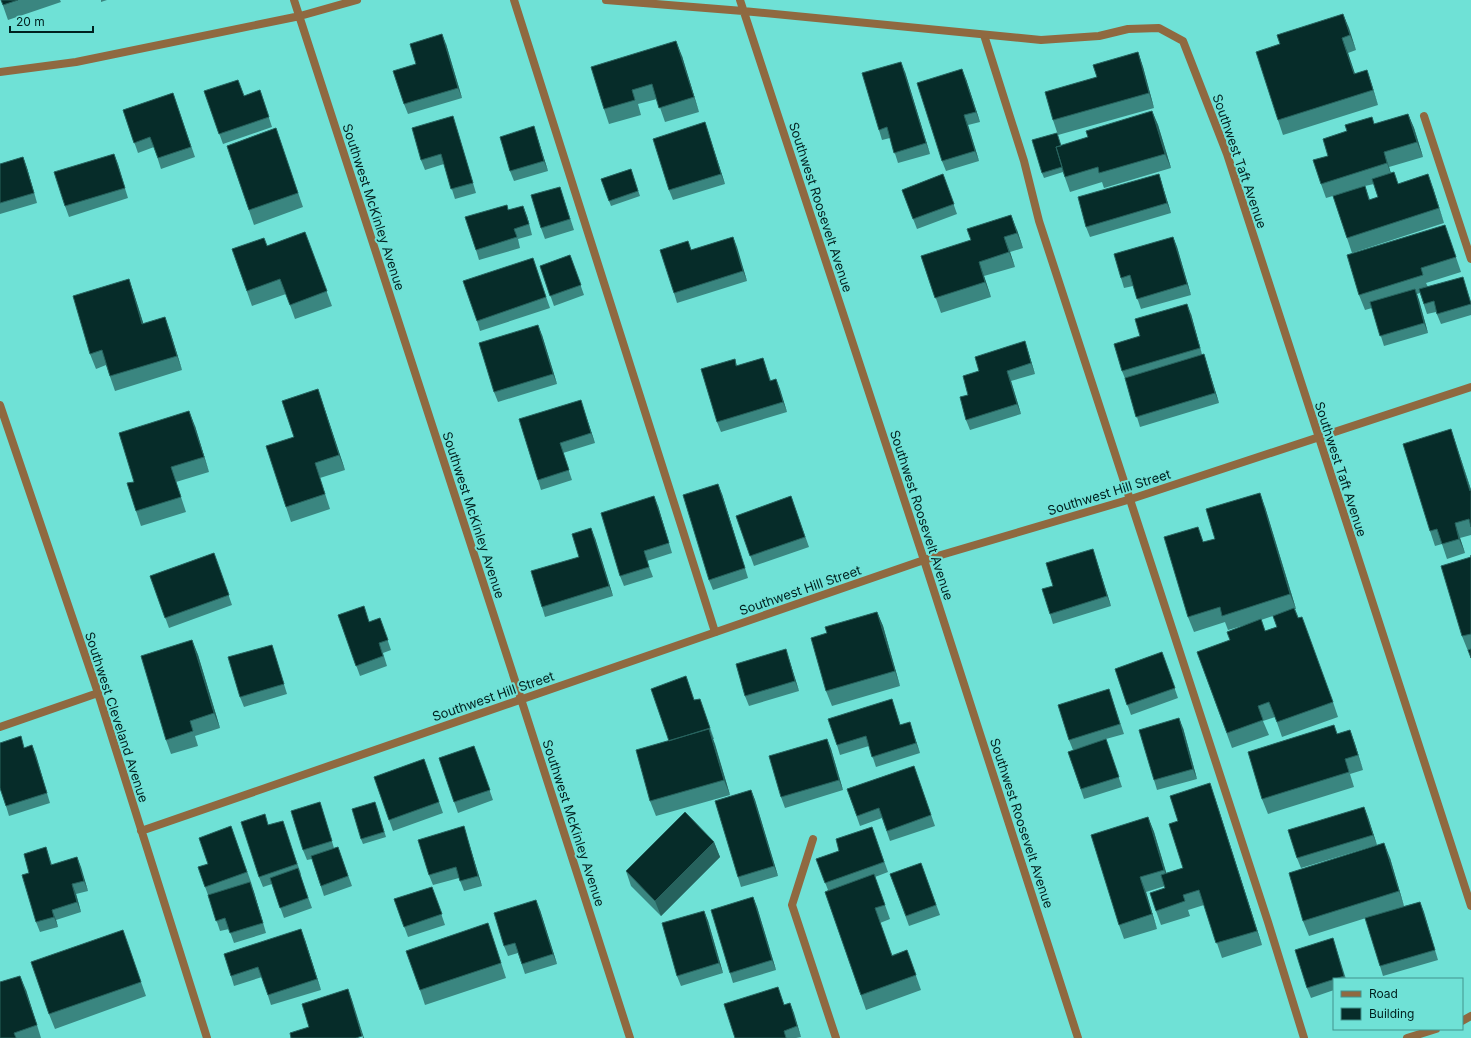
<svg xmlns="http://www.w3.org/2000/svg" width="1471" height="1038" viewBox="0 0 1471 1038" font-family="Inter,sans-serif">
	<rect width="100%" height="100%" fill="#6fe1d6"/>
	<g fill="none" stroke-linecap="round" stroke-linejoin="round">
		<path stroke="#8f6940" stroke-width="8" d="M514 0 715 632
			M984 35 1024 161 1039 221 1268 922 1304 1038
			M1424 116 1471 259"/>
		<path stroke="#8f6940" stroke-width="8" d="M294 0 521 699 630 1038
			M606 0 743 11 1041 40 1099 36 1128 29 1159 28 1183 41 1227 154 1471 906
			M740 0 924 560 1078 1038
			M0 72 76 62 300 16 357 0
			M0 405 98 693 207 1038
			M0 727 98 693
			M141 831 924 560 1131 499 1471 387
			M813 839 792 905 836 1038
			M1462 1021 1471 1016
			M1407 1038 1436 1029"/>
	</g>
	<path fill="#3a8680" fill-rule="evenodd" d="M1 0H60L61 2 8 20Z
		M101 0H107L101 2Z
		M1343 14 1356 50 1348 53 1355 74 1367 70 1378 105 1283 135 1278 120 1280 44Z
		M446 44 462 98 408 114 404 104 416 64Z
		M1138 52 1143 67 1154 108 1058 135 1053 120 1097 77Z
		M682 56 699 112 665 122 657 99 638 104 641 115 609 124 604 109Z
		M905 72 930 154 898 163 890 138 882 140 879 130Z
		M966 79 980 122 968 125 979 161 946 171 942 161Z
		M260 90 272 127 223 144 204 91 244 96Z
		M173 93 195 157 161 169 154 147 138 153 123 110Z
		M1152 111 1158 125 1171 168 1104 188 1102 182 1070 192 1063 172 1044 178 1042 173 1061 146 1088 137Z
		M1408 114 1414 128 1423 157 1389 167 1391 173 1398 184 1433 188 1444 223 1352 253 1347 238 1343 193 1326 198 1321 184 1328 156 1375 124ZM1374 184 1378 197 1370 200 1365 186Z
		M705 122 725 184 673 200 669 190Z
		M456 126 476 193 455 199 444 164 425 170 421 160Z
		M276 128 303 207 254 225 227 146Z
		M537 136 548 171 514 181 510 171Z
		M114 154 128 198 69 217 65 206Z
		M23 157 27 168 37 203 0 214V164Z
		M631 169 640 196 611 206 601 179Z
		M943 174 957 214 917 229 902 190Z
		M1159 174 1162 184 1171 213 1090 237 1086 227Z
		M560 187 574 230 545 239 541 228Z
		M509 210 527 216 532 235 518 239 520 248 479 260 476 250Z
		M1445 225 1461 272 1426 283 1428 287H1466L1471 302V315L1441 324 1436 312 1427 314 1420 293 1417 294 1428 333 1384 346 1372 308 1365 310 1359 295Z
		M1017 230 1023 248 1010 252 1015 267 984 276 991 297 941 313 921 256Z
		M305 232 332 306 295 319 286 294 252 306 232 249 267 246Z
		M733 237 747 281 677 303 674 293 692 250Z
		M1173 237 1177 247 1191 295 1141 309 1133 286 1124 288 1121 278Z
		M570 255 584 295 554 306 540 266Z
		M536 268 550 308 480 331 477 321Z
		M129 279 134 294 143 323 170 331 182 370 115 391 106 365 96 369 90 354Z
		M1191 314 1202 355 1204 354 1207 364 1219 403 1140 427 1126 381 1122 371 1140 336Z
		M542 335 557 384 498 402 494 392Z
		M1028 351 1035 374 1011 381 1021 414 970 430 966 420 968 395 979 371Z
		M763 358 771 381 776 379 787 412 721 432 717 422 735 359 737 366Z
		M318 389 345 470 320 478 330 509 291 522 286 507 294 437Z
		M584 410 595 443 563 453 572 480 541 490 519 419Z
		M195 426 209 472 176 482 186 512 141 526 136 511 134 482Z
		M1451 429 1471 490V535L1460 538 1465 553 1447 559 1442 544 1435 546 1430 531Z
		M722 494 748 578 713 590 709 580Z
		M791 496 809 547 754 566 736 516Z
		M658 506 672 553 647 561 653 577 624 586 620 576Z
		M1265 507 1296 609H1295L1333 702 1338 717 1282 737 1275 717 1263 721 1269 735 1232 748 1197 652 1230 640 1252 623 1228 630 1225 622 1194 632 1188 617 1215 539ZM1273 616 1277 627 1265 631 1261 620Z
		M595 538 613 596 545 617 542 607 579 557Z
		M1093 549 1111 606 1053 624 1050 614 1053 586Z
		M214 553 232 605 169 628 150 576Z
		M1471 555V658L1469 651H1468L1462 636Z
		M877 612 883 626 900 686 832 706 826 691 827 633Z
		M338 615 369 622 380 618 391 650 383 653 387 666 360 676Z
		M192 640 198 655 220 728 195 736 198 746 171 754 166 740Z
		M272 645 287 694 244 707 240 697Z
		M1162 652 1178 698 1131 715 1115 669Z
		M789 659 799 691 749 706 745 696Z
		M1109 689 1124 734 1106 739 1122 787 1084 799 1068 752 1099 742 1073 750 1069 740Z
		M700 699 714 739H713L730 795 656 816 650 801 669 741Z
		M892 699 900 724 913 732 920 753 876 767 869 746 840 755 837 745Z
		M1183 728 1197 779 1157 790 1154 780Z
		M1350 730 1355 744 1363 770 1350 774 1354 787 1268 814 1262 799 1337 734Z
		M827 739 831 749 843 790 785 808 781 797Z
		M32 745 50 803 9 816 6 806Z
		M474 746 493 800 458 813 439 758Z
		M424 759 443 813 393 831 374 777Z
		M914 766 935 826 890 841 882 818 860 826 847 789Z
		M751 790 755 800 778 876 741 887 738 877Z
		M1215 798 1262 945 1222 958 1204 905 1188 910 1190 916 1161 925 1156 911 1165 888V886L1146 892 1157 929 1124 939 1119 925 1148 817 1154 832 1166 873 1183 868 1178 821Z
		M320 802 334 848 338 847 352 886 324 896 312 859 307 860 303 850Z
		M377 807 386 837 363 844 361 839Z
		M1364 807 1377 845 1301 868 1297 858Z
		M269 825 286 831 301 874 300 875 312 908 284 918 272 884 263 887 259 877Z
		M231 826 251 882 266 933 234 943 229 929 220 931 208 895 198 867 208 864Z
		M464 826 467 837 482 886 464 891 459 878 433 885 429 875Z
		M872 827 888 872 875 877 890 919 880 923 892 955 907 950 921 990 866 1010 825 892 828 890 816 859 839 851Z
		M714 842 720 857 661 916 631 886 626 871Z
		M46 847 52 865 77 857 88 891 76 894 81 912 56 920 58 927 40 932 36 922 29 873Z
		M1390 858 1404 906 1420 902 1438 960 1383 976 1380 966 1366 918 1309 936 1303 921Z
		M921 863 940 915 909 926 890 874Z
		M432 887 445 925 408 937 394 899Z
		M753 897 757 907 776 970 733 983 730 973Z
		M540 910 557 964 525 974 518 953 508 956 504 946Z
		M704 911 708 921 723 973 681 986 677 976Z
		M493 938 506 978 425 1005 420 990Z
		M1333 938 1346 979H1334V990L1311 998 1307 988Z
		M305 940 321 990 271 1005 262 977 234 986 231 976Z
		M128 945 146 996 55 1029 49 1014Z
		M26 990 41 1038H0Z
		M790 1003 801 1037 796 1038H735L784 1005Z"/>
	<path fill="#26625d" d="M1343 14 1349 28 1356 50 1350 35Z
		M442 34 446 44 462 98 458 88Z
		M1342 38 1348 53 1360 89 1354 74Z
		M676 41 682 56 699 112 694 97Z
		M1138 52 1143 67 1154 108 1149 93Z
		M901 62 905 72 930 154 926 143Z
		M962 69 966 79 980 122 976 112Z
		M1367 70 1372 85 1378 105 1373 90Z
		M1152 111 1158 125 1171 168 1165 154Z
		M1408 114 1414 128 1423 157 1417 142Z
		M964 115 968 125 979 161 975 151Z
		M705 122 708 132 725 184 721 174Z
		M534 126 537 136 548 171 544 161Z
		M1384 152 1389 167 1392 178 1387 163Z
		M114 154 118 164 128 198 125 188Z
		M23 157 27 168 37 203 34 193Z
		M1159 174 1162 184 1171 213 1167 203Z
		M1428 174 1433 188 1444 223 1439 208Z
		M523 206 527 216 532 235 529 224Z
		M1011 215 1017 230 1023 248 1017 233Z
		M733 237 737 247 747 281 743 271Z
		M1004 237 1010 252 1015 267 1009 252Z
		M1173 237 1177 247 1191 295 1187 284Z
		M979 262 984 276 991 297 985 282Z
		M129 279 134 294 148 338 142 324Z
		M1415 289 1419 300 1428 333 1424 323Z
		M1187 304 1191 314 1203 358 1200 348Z
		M165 317 170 331 182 370 177 356Z
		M538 325 542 335 557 384 553 374Z
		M1025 341 1028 351 1035 374 1031 363Z
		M1204 354 1207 364 1219 403 1215 393Z
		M1007 371 1011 381 1021 414 1017 404Z
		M776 379 780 389 787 412 783 402Z
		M318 389 345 470 339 455Z
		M581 400 584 410 595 443 591 433Z
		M189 411 195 426 209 472 204 457Z
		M1451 429 1456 444 1471 490V492Z
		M718 484 722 494 748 578 745 568Z
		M1260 493 1265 507 1296 609 1290 594Z
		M654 496 658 506 672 553 669 543Z
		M1455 523 1465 553 1459 539Z
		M591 528 595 538 613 596 609 586Z
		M1093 549 1096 559 1111 606 1107 596Z
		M877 612 883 626 900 686 895 671Z
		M192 640 198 655 220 728 214 713Z
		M786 649 789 659 799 691 795 681Z
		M1179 718 1183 728 1197 779 1193 769Z
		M910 722 913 732 920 753 916 743Z
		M709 729 715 744 730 795 724 780Z
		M1350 730 1355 744 1363 770 1358 755Z
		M827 739 831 749 843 790 839 780Z
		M32 745 36 755 50 803 47 793Z
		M1210 783 1215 798 1262 945 1257 931Z
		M751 790 755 800 778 876 774 866Z
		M1364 807 1368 817 1377 845 1373 835Z
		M1148 817 1154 832 1170 885 1164 870Z
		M464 826 467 837 482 886 478 876Z
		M714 842 720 857 661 916 655 901Z
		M1384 843 1390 858 1404 906 1399 891Z
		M77 857 81 867 88 891 84 881Z
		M1140 877 1146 892 1157 929 1152 914Z
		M250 882 254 892 266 933 263 923Z
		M72 884 76 894 81 912 77 902Z
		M753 897 757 907 776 970 772 960Z
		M536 900 540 910 557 964 553 954Z
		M1420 902 1424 912 1438 960 1435 950Z
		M52 910 56 920 58 927 54 917Z
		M704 911 708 921 723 973 719 963Z
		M301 929 305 940 321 990 317 979Z
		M20 976 26 990 41 1038 37 1025Z
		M348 989 352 1000 364 1038H363Z
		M790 1003 794 1013 801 1037 797 1026Z"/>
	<path fill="#062c29" stroke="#26625d" d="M1 0H18L3 5Z
		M1343 14 1350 35 1342 38 1354 74 1367 70 1373 90 1278 120 1256 52 1280 44 1277 35Z
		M442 34 458 88 404 104 393 71 416 64 410 44Z
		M676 41 694 97 659 108 652 84 632 90 635 100 604 109 591 67Z
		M1138 52 1149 93 1053 120 1045 92 1097 77 1093 65Z
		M901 62 926 143 894 153 887 127 879 130 862 73Z
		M962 69 976 112 964 115 975 151 942 161 917 83Z
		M238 80 244 96 260 90 269 117 219 134 204 91Z
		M173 93 191 147 158 158 150 137 134 143 123 110Z
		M1152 111 1165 154 1099 173 1098 167 1065 177 1056 147 1088 137 1086 131Z
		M1408 114 1417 142 1384 152 1387 163 1321 184 1313 160 1328 156 1323 139 1347 131 1345 125 1372 117 1374 124Z
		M453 116 473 183 451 189 441 154 421 160 412 128Z
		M705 122 721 174 669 190 653 139Z
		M534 126 544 161 510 171 500 137Z
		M276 128 298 193 249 210 227 146Z
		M1057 133 1061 146 1056 147 1062 167 1042 173 1032 140Z
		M114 154 125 188 65 206 54 172Z
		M23 157 34 193 0 203V164Z
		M631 169 638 191 609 201 601 179Z
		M1394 172 1398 184 1428 174 1439 208 1347 238 1333 196 1365 186 1369 200 1378 197 1372 179Z
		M943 174 954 204 913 219 902 190Z
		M1159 174 1167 203 1086 227 1078 197Z
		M560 187 570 219 541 228 531 195Z
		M507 205 508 210 523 206 529 224 514 229 517 237 476 250 465 217Z
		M1011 215 1017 233 1004 237 1009 252 979 262 985 282 935 298 921 256 971 240 967 229Z
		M1445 225 1456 257 1421 268 1423 275 1359 295 1347 255Z
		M305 232 327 291 290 305 280 279 247 291 232 249 264 238 267 246Z
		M733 237 743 271 674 293 660 250 688 241 691 250Z
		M1173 237 1187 284 1137 299 1130 275 1121 278 1114 254Z
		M570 255 581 285 550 296 540 266Z
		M533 258 546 297 477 321 463 281Z
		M1463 277 1471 304 1437 314 1434 301 1424 304 1419 289Z
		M129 279 142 324 165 317 177 356 110 376 102 350 90 354 73 296Z
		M1415 289 1424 323 1380 336 1370 302Z
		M1187 304 1200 348 1122 371 1114 344 1140 336 1135 319Z
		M538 325 553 374 494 392 479 343Z
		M1025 341 1031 363 1007 371 1017 404 966 420 960 397 968 395 963 376 979 371 975 357Z
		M1204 354 1215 393 1136 417 1125 378Z
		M763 358 770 381 776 379 783 402 717 422 701 369 735 359 736 366Z
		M318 389 339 455 315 463 325 494 286 507 266 446 294 437 282 401Z
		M581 400 591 433 560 443 569 470 538 480 519 419Z
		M189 411 204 457 171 467 181 497 136 511 127 483 134 482 119 433Z
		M1451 429 1470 491 1471 490V527L1469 519 1455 523 1459 539 1442 544 1437 529 1430 531 1403 444Z
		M718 484 745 568 709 580 683 495Z
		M1260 493 1290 594 1222 616 1220 607 1188 617 1164 537 1198 527 1203 542 1215 539 1206 509Z
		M654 496 669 543 644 551 649 567 620 576 601 513Z
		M791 496 805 537 750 556 736 516Z
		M591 528 609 586 542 607 531 571 579 557 572 534Z
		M1093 549 1107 596 1050 614 1042 589 1053 586 1046 563Z
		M214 553 229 595 165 618 150 576Z
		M1471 555V634L1462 636 1441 566 1471 557Z
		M364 606 369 622 380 618 388 640 379 643 383 656 356 666 338 615Z
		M1294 608 1298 618 1302 617 1333 702 1277 722 1269 702 1258 706 1263 720 1227 733 1197 652 1230 640 1227 632 1261 619 1265 631 1277 627 1273 616Z
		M877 612 895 671 826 691 811 638 827 633 825 627Z
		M192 640 214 713 190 721 193 731 166 740 141 656Z
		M272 645 284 684 240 697 228 657Z
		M786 649 795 681 745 696 736 664Z
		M1471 649V658L1468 650Z
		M1162 652 1175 688 1127 705 1115 669Z
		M686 676 694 700 700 699 710 728 669 741 651 689Z
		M1109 689 1120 724 1069 740 1058 705Z
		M892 699 900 725 910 722 916 743 872 757 866 736 837 745 828 719Z
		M1179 718 1193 769 1154 780 1139 730Z
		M1334 725 1337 734 1350 730 1358 755 1345 759 1349 772 1262 799 1248 752Z
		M709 729 724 780 650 801 636 750Z
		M21 736 24 748 32 745 47 793 6 806 0 788V743Z
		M827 739 839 780 781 797 769 756Z
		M1106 739 1119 777 1081 789 1068 752Z
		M474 746 490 790 454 802 439 758Z
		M424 759 439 802 389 820 374 777Z
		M914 766 931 815 887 831 879 808 857 816 847 789Z
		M1210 783 1257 931 1216 943 1199 890 1183 895 1185 901 1156 911 1150 893 1165 888 1161 875 1183 868 1169 824 1178 821 1170 796Z
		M751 790 774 866 738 877 715 801Z
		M320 802 332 841 303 850 291 811Z
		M375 802 384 832 361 839 352 809Z
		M1364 807 1373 835 1297 858 1288 830Z
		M685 812 714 842 655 901 626 871Z
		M265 814 268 825 283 821 297 864 259 877 241 822Z
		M1148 817 1164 870 1140 877 1152 914 1119 925 1091 835Z
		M231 826 247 872 205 887 198 867 208 864 199 838Z
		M464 826 478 876 460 881 456 867 429 875 418 840Z
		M872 827 884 862 825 883 816 859 839 851 836 839Z
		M1384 843 1399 891 1303 921 1289 873Z
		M46 847 51 865 77 857 84 881 72 884 77 902 52 910 54 917 36 922 22 875 29 873 24 854Z
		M338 847 348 876 321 886 311 856Z
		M921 863 936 905 906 916 890 874Z
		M298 868 308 898 280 908 270 878Z
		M874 874 885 905 875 908 892 956 907 950 916 975 861 995 825 892Z
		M250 882 263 923 230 933 225 918 216 921 208 895Z
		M432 887 442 914 404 927 394 899Z
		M753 897 772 960 730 973 711 910Z
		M536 900 553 954 522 964 515 943 504 946 494 913Z
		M1420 902 1435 950 1380 966 1365 918Z
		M704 911 719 963 677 976 662 923Z
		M488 923 501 963 420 990 406 951Z
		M301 929 317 979 268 995 258 967 231 976 224 954Z
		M123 930 141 982 49 1014 31 962Z
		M1333 938 1344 976 1307 988 1295 950Z
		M20 976 37 1025 14 1033 16 1038H0V982Z
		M778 987 784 1005 790 1003 797 1026 784 1031 786 1038H735L724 1004Z
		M348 989 362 1036 356 1038H291L290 1033 309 1027 302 1004Z"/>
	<g text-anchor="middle" stroke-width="4" stroke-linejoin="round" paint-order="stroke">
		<g font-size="13" fill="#00211f" stroke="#6fe1d6">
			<text transform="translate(1240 161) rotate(71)" y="5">Southwest Taft Avenue</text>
			<text transform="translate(374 207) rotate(72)" y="5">Southwest McKinley Avenue</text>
			<text transform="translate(821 207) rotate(72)" y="5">Southwest Roosevelt Avenue</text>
			<text transform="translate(1341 469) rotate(72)" y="5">Southwest Taft Avenue</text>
			<text transform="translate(1109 492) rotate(-17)" y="5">Southwest Hill Street</text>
			<text transform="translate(474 515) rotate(72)" y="5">Southwest McKinley Avenue</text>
			<text transform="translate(922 515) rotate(72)" y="5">Southwest Roosevelt Avenue</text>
			<text transform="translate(800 590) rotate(-19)" y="5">Southwest Hill Street</text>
			<text transform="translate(493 696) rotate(-19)" y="5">Southwest Hill Street</text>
			<text transform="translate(117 717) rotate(72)" y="5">Southwest Cleveland Avenue</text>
			<text transform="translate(574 823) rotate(72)" y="5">Southwest McKinley Avenue</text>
			<text transform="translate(1022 823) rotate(72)" y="5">Southwest Roosevelt Avenue</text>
		</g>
	</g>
	<rect x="1333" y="978" width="130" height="52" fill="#6fe1d6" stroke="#43948d"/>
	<rect x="1341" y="991" width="20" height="6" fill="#8f6940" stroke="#43948d"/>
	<text x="1369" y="998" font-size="12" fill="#00211f">Road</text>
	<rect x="1341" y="1008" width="20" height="12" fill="#062c29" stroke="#43948d"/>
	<text x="1369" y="1018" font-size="12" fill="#00211f">Building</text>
	<path d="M10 26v6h83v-6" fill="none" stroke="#00211f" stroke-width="2"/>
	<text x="16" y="26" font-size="12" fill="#00211f" stroke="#6fe1d6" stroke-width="3" paint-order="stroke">20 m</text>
</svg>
